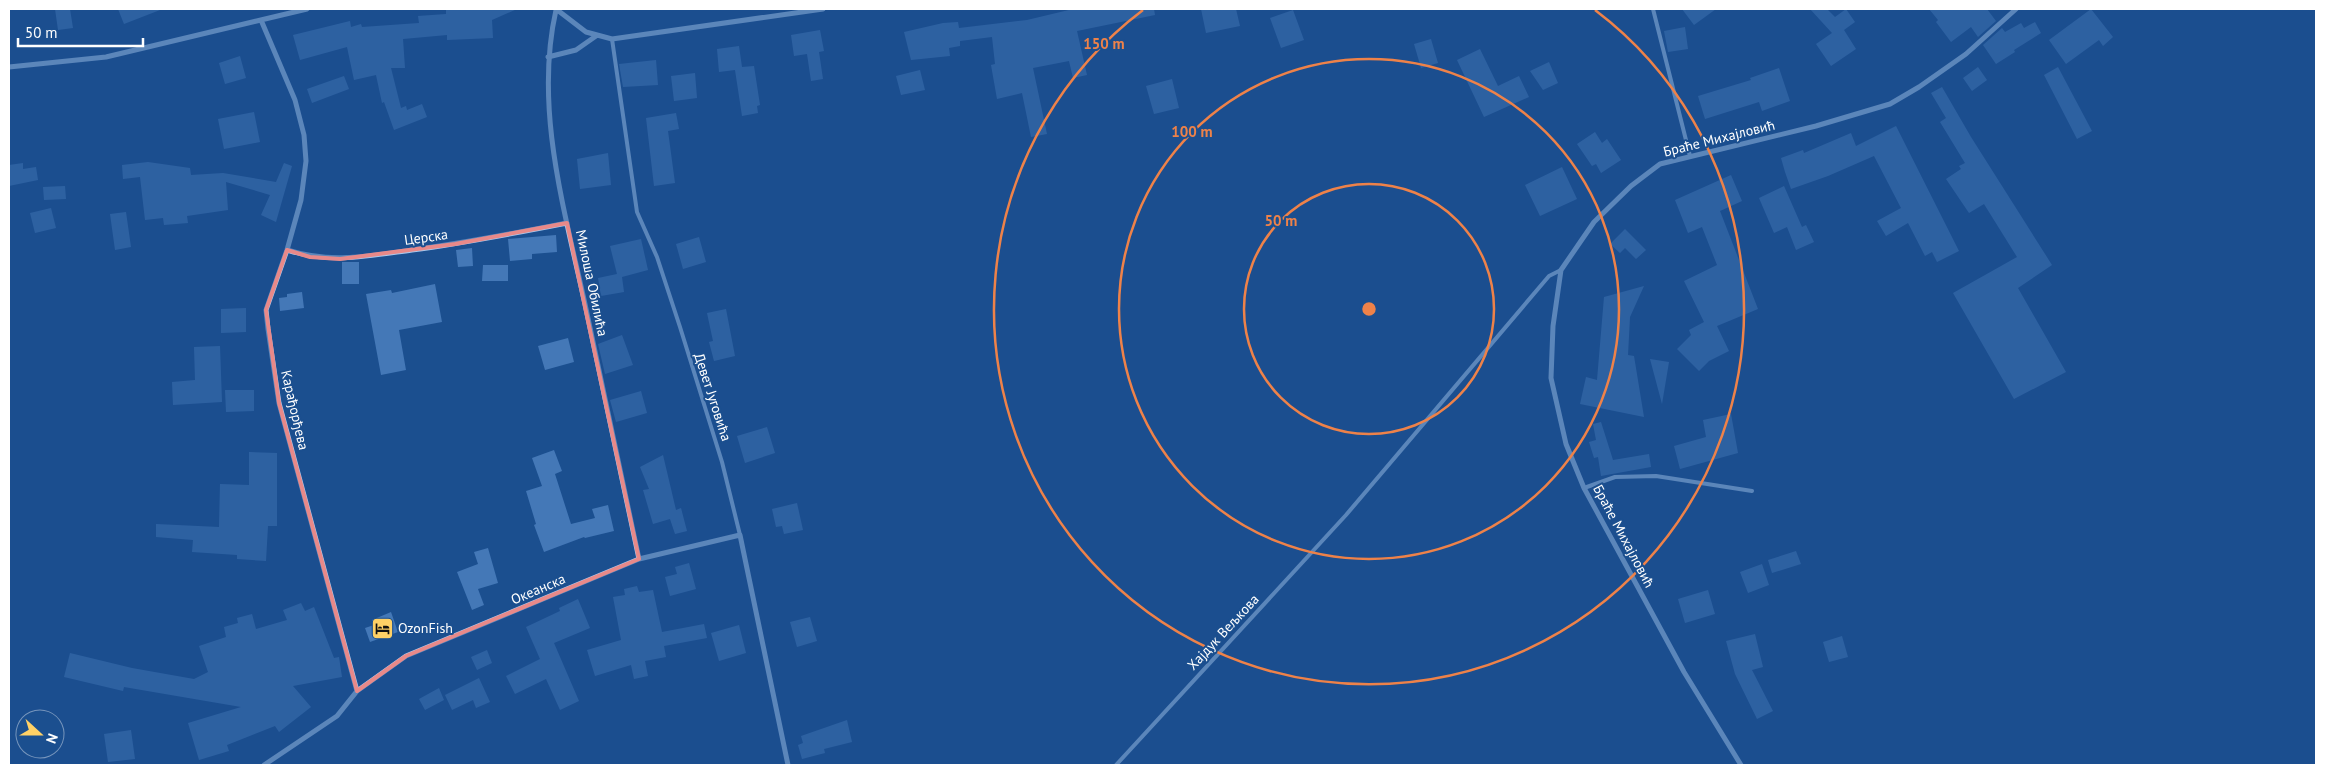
<svg xmlns="http://www.w3.org/2000/svg" width="2325" height="774" viewBox="0 0 2325 774" font-family="'PT Sans',sans-serif">
	<rect width="100%" height="100%" fill="#1b4f8f"/>
	<path fill="#4478b7" d="M55 9H70L73 28 58 30Z
		M118 9H160V10L124 24Z
		M454 9H517L492 20 493 38 447 40V35L403 39 405 68H391L401 108 406 106 407 110 422 104 427 117 394 130 384 102 382 103 376 75 354 80 347 47 300 60 293 35 350 21 351 27 361 24 362 27 419 23 418 16 446 14V10Z
		M1073 9H1154L1155 15 1077 31 1087 75 1073 78 1069 61 1033 68 1047 134 1031 137 1022 93 997 99 991 65 995 64 992 37 960 41V46L949 48 950 56 911 60 904 32 943 23 958 22 959 28 1027 20Z
		M1201 9H1236L1240 26 1206 33Z
		M1682 9H1716L1694 25Z
		M1810 9H1827L1835 17 1846 9 1855 22 1844 30 1856 49 1831 66 1816 44 1832 33Z
		M1929 9H1987L1996 21 1978 37 1971 27 1951 42 1936 22 1938 20Z
		M2091 9 2113 37 2103 46 2099 40 2066 64 2049 40Z
		M1293 10 1304 40 1281 48 1270 18Z
		M2035 22 2041 33 2014 50 2015 52 1996 64 1983 45 2002 28 2005 32 2021 23 2024 28Z
		M1685 27 1688 49 1668 52 1664 31Z
		M820 30 824 51 819 52 823 79 811 81 807 54 794 56 791 35Z
		M1431 39 1438 63 1421 68 1414 44Z
		M739 46 742 67 754 66 760 105 757 106 758 113 742 116 735 70 719 72 717 49Z
		M1480 49 1498 86 1519 76 1529 97 1484 117 1457 60Z
		M240 56 246 78 225 84 219 63Z
		M656 60 658 85 623 87 619 64Z
		M1549 62 1558 83 1543 90 1530 71Z
		M1978 67 1987 80 1972 91 1963 78Z
		M2058 67 2092 131 2077 139 2044 75Z
		M1779 68 1790 101 1762 111 1759 102 1705 119 1698 96 1751 80 1750 78Z
		M920 70 925 90 901 95 896 76Z
		M695 73 697 98 674 101 671 76Z
		M344 76 349 89 312 103 307 89Z
		M1172 79 1179 108 1154 114 1146 86Z
		M1942 87 1971 137 2052 265 2018 288 2066 372 2014 399 1953 293 2017 257 1984 204 1969 213 1946 179 1961 169 1959 166 1965 163 1940 122 1946 118 1931 93Z
		M254 112 260 142 224 149 218 119Z
		M676 113 679 129 668 131 675 183 654 186 646 118Z
		M1896 126 1959 251 1937 262 1932 252 1925 256 1908 223 1886 236 1877 221 1901 208 1874 156 1828 176 1791 189 1785 172 1781 158 1803 150 1804 153 1851 133 1856 146Z
		M1595 132 1602 143 1607 139 1621 160 1601 173 1596 164 1592 166 1577 144Z
		M608 153 611 185 580 189 577 159Z
		M148 162 190 168 191 175 223 173 276 182 284 163 292 166 276 222 261 215 270 195 226 182 228 210 187 216 188 223 164 225 163 218 145 220 140 177 123 179 122 165Z
		M23 163V169L36 167 38 180 9 186V165Z
		M1562 167 1577 199 1540 216 1525 185Z
		M1731 175 1742 201 1720 211 1758 309 1717 326 1729 351 1709 361 1699 371 1677 349 1691 335 1689 330 1704 322 1684 281 1717 265 1702 227 1688 233 1675 200Z
		M65 186 66 199 44 200 43 187Z
		M1784 186 1802 227 1806 225 1814 242 1796 250 1787 227 1774 233 1759 198Z
		M51 208 56 228 35 233 30 213Z
		M126 212 131 247 115 250 110 214Z
		M1625 229 1646 250 1636 259 1625 248 1620 253 1610 244Z
		M556 235 557 252 532 254V259L510 261 508 239Z
		M699 237 706 262 683 269 676 244Z
		M641 239 648 270 622 277 624 292 601 296 598 278 617 274 610 246Z
		M472 248 473 266 458 267 456 250Z
		M342 262H359V284H342Z
		M483 265H508V281H482Z
		M435 284 442 322 399 330 406 370 381 375 366 294 391 290 392 293Z
		M1644 286 1630 317 1628 355 1634 356 1644 417 1580 404 1586 377 1597 380 1604 297Z
		M302 292 304 308 280 311 279 298 287 297V294Z
		M246 308V332L221 333V309Z
		M726 309 735 356 714 361 709 342 713 341 707 313Z
		M622 335 633 365 605 374 598 344Z
		M568 338 574 362 545 370 538 346Z
		M220 346 222 402 173 405 172 382 195 380 194 347Z
		M1650 359 1669 362 1662 404Z
		M225 390H254V411L226 412Z
		M641 391 647 413 616 422 610 400Z
		M1731 414 1738 453 1680 469 1674 446 1706 437 1703 420Z
		M1601 422 1613 460 1649 454 1651 467 1601 476 1598 457 1594 458 1589 442 1596 440 1593 424Z
		M767 427 775 453 745 463 737 436Z
		M554 450 562 471 555 474 571 524 595 518 592 509 608 505 614 531 585 538 584 537 544 552 534 525 536 524 526 491 542 486 532 458Z
		M249 452 277 453V526H268L266 561 237 559V555L192 552 193 540 156 537V524L219 527 220 484 249 485Z
		M663 455 676 510 681 508 687 531 675 534 670 519 653 524 643 490 649 489 640 467Z
		M797 503 803 530 784 534 782 526 776 527 772 509Z
		M488 548 498 583 478 589 484 605 472 610 457 572 478 564 474 552Z
		M1796 551 1801 564 1772 573 1768 560Z
		M689 563 696 589 670 596 665 577 677 574 675 567Z
		M1762 564 1769 585 1748 593 1740 572Z
		M637 586 639 592 653 590 662 632 704 624 707 638 664 646 666 657 645 661 648 676 634 679 631 665 595 676 587 650 621 640 613 597 625 595 624 589Z
		M1708 590 1715 614 1685 623 1678 599Z
		M578 599 590 628 554 643 579 701 560 710 546 679 515 694 506 676 540 659 526 627 560 611 559 608Z
		M301 603 305 611 314 607 334 658 339 657 342 677 293 686 311 707 279 732 275 726 227 745 229 751 199 760 188 723 241 707 124 687 123 691 64 677 70 653 132 668 194 679 208 672 199 646 226 637 224 627 238 623 237 618 252 614 256 629 287 620 283 610Z
		M391 612 398 632 370 642 365 628 374 625 372 620Z
		M810 617 817 641 797 647 790 622Z
		M739 625 746 653 719 661 711 633Z
		M1755 634 1763 667 1752 670 1773 711 1757 719 1735 674 1726 641Z
		M1842 636 1848 657 1829 662 1823 642Z
		M487 650 492 663 477 670 471 657Z
		M479 678 490 702 476 708 473 700 452 710 445 695Z
		M439 688 444 700 425 710 419 699Z
		M847 720 852 742 824 749 825 753 802 759 798 745 803 743 801 736Z
		M131 730 135 759 108 762 104 734Z"/>
	<g fill="none" stroke-linecap="round" stroke-linejoin="round">
		<path stroke="#a9c9ee" stroke-width="4" d="M1653 9 1690 156
			M612 39 637 212 657 257 680 327 722 462 740 535
			M1584 488 1615 477 1656 476 1752 491
			M1116 765 1346 515 1549 276 1561 270"/>
		<path stroke="#a9c9ee" stroke-width="5" d="M556 9 586 32 612 39 823 9
			M556 10C534 107 564 208 585 304 603 389 621 474 639 559
			M261 20 295 100 304 135 306 161 301 200 287 250 266 310 268 329 279 403 357 691
			M548 57 576 50 596 36
			M9 67 106 57 307 9
			M287 250C331 264 368 256 412 250 464 243 516 233 567 223
			M264 765 337 716 357 691 406 656 639 559 740 535 788 765
			M1741 765 1684 672 1584 488 1566 444 1551 378 1553 326 1561 270 1594 222 1631 186 1660 164 1816 126 1890 104 1919 87 1966 54 2016 9"/>
	</g>
	<path d="M0 0H2325V774H0ZM567 223 639 559 406 656 357 691 279 403 266 310 287 250 310 257 340 259 455 244Z" fill="#1b4f8f" fill-opacity=".55" fill-rule="evenodd"/>
	<path fill="none" stroke="#e88989" stroke-width="4" stroke-linejoin="round" d="M567 223 639 559 406 656 357 691 279 403 266 310 287 250 310 257 340 259 455 244Z"/>
	<g fill="none" stroke="#ee8249" stroke-width="2.5">
		<circle cx="1369" cy="309" r="125"/>
		<circle cx="1369" cy="309" r="250"/>
		<path d="M1595 10A375 375 0 1 1 1143 10"/>
	</g>
	<defs>
		<symbol id="hotel-square" viewBox="-11 -11 22 22"><rect x="-9" y="-9" width="18" height="18" rx="4" fill="#ffd166" stroke="#1b4f8f"/><path d="M-6-4.5h1.5V1H6V5H4.5V3h-9V5H-6ZM-4 0a1.8 1.8 0 1 1 3.6 0ZM.5 0V-2.5h3Q6-2.5 6 0Z" fill="#111"/></symbol>
	</defs>
	<g fill-rule="evenodd">
		<use href="#hotel-square" x="370" y="616" width="25" height="25"/>
	</g>
	<g text-anchor="middle" stroke-width="4" stroke-linejoin="round" paint-order="stroke">
		<g font-size="14" fill="#fff" stroke="#1b4f8f">
			<text transform="translate(1719 138) rotate(-14)" y="5">Браће Михајловић</text>
			<text transform="translate(426 237) rotate(-8)" y="5">Церска</text>
			<text transform="translate(592 283) rotate(78)" y="5">Милоша Обилића</text>
			<text transform="translate(713 397) rotate(72)" y="5">Девет Југовића</text>
			<text transform="translate(295 410) rotate(77)" y="5">Карађорђева</text>
			<text transform="translate(1624 536) rotate(62)" y="5">Браће Михајловић</text>
			<text transform="translate(538 589) rotate(-23)" y="5">Океанска</text>
			<text transform="translate(1223 632) rotate(-47)" y="5">Хајдук Вељкова</text>
		</g>
		<g font-size="14" fill="#fff" stroke="#1b4f8f" text-anchor="start">
			<text x="398" y="633">OzonFish</text>
		</g>
	</g>
	<circle cx="1369" cy="309" r="8" fill="#ee8249" stroke="#1b4f8f" stroke-width="2.5"/>
	<g font-size="15" text-anchor="middle" font-weight="bold" fill="#ee8249" stroke="#1b4f8f" stroke-width="4" stroke-linejoin="round" paint-order="stroke">
		<text x="1104" y="49">150 m</text>
		<text x="1192" y="137">100 m</text>
		<text x="1281" y="226">50 m</text>
	</g>
	<rect width="2325" height="774" fill="none" stroke="#ffffff" stroke-width="20"/>
	<g transform="translate(40 734) rotate(111)"><circle r="24" fill="#1b4f8f" stroke="#7695bc"/>
	<path d="M0-4L9 19L0 12L-9 19Z" fill="#ffd166"/>
	<text y="-8" font-size="14" font-weight="bold" text-anchor="middle" fill="#ffffff">N</text>
	</g>
	<path d="M18 38v8h125v-8" fill="none" stroke="#ffffff" stroke-width="2.5"/>
	<text x="25" y="38" font-size="15" fill="#ffffff" stroke="#1b4f8f" stroke-width="4" paint-order="stroke">50 m</text>
</svg>
